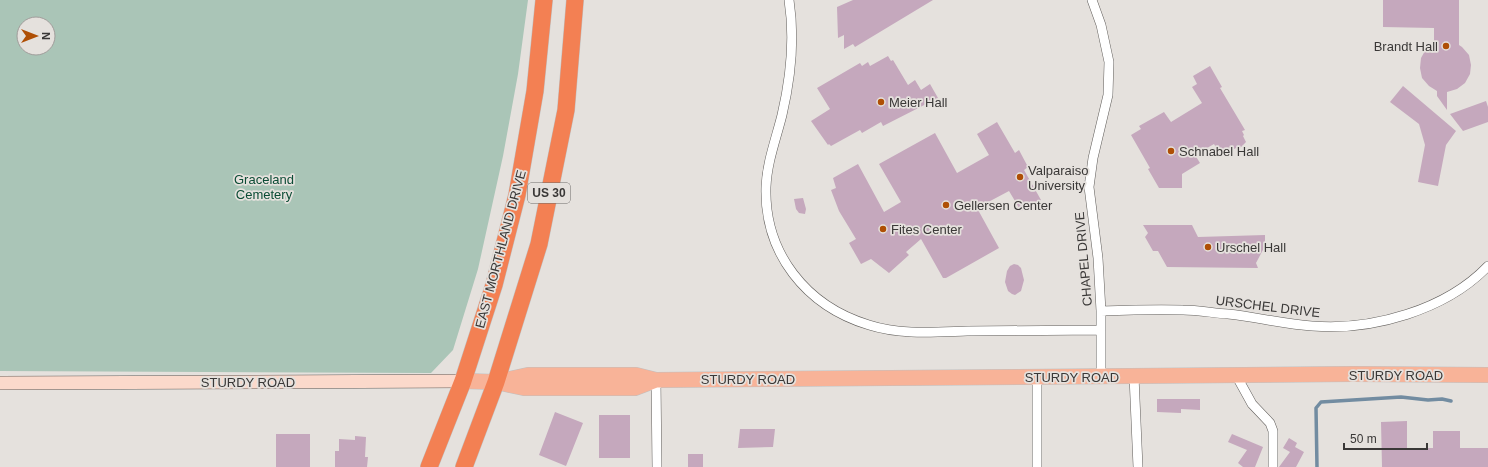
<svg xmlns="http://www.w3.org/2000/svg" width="1488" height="467" viewBox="0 0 1488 467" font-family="Arial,sans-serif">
	<rect width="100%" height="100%" fill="#e5e1dd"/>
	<path fill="#aac5b7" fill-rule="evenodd" d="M0 0H528L518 74 503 156 478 269 453 350 431 373 0 371ZM24 24H48V48H24Z"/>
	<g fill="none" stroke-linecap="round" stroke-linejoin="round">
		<path stroke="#728ca1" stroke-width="3.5" d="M1317 467 1316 408 1321 402 1401 397 1428 400 1442 399 1451 401"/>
	</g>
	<path fill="#c5a8bd" d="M853 0H933L855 47 853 44 844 49V35L838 38 837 7Z
		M1383 0H1459V45L1462 47 1469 55 1471 65 1470 74 1465 83 1457 89 1447 92V110L1437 96V91L1429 86 1422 78 1420 68 1421 58 1426 49 1434 43V28L1383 27Z
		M888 56 891 61 893 60 908 85 915 80 921 90 930 84 938 98 883 126 881 122 862 133 860 130 831 146 829 144 828 145 811 121 830 109 817 88 860 63 862 66 868 62 870 66Z
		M1210 66 1222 87 1220 88 1245 130 1242 131 1244 135 1243 136 1246 142 1237 151 1236 148 1221 156 1214 144 1195 155 1200 163 1182 174V188H1159L1148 169 1150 168 1131 135 1141 129 1139 126 1164 112 1171 122 1202 103 1192 87 1197 84 1193 76Z
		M1403 86 1456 131 1446 145 1438 186 1418 182 1425 145 1419 124 1390 102Z
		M1486 101 1488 107V122L1463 131 1450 114Z
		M997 122 1015 153 1019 150 1028 167 1024 170 1041 200 1021 211 1009 191 977 208 999 248 946 278H943L921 239 906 252 909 255 889 273 871 259 861 264 849 243 856 239 839 211 831 190 836 188 833 178 858 164 884 212 901 202 879 164 935 133 957 173 989 155 977 134Z
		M803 198 806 209 805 214 799 213 796 209 794 199Z
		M1143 225H1192L1198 237 1265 235V246L1256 263 1258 268 1167 267 1158 251H1153L1145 237 1148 233Z
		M1014 264 1018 265 1021 268 1024 280 1021 291 1015 295 1012 294 1008 291 1005 282 1007 271 1010 266Z
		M1157 399H1200V410L1181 409V413L1157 412Z
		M555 412 583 423 566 466 539 455Z
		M599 415H630V458H599Z
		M1407 421V448H1433V431H1460V448H1488V467H1382L1381 422Z
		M740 429H775L773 447 738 448Z
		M276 434H310V467H276Z
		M1232 434 1263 447 1255 467H1243L1238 463 1247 450 1228 442Z
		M355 436 366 437 365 457H368L367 467H335V451H339V439L355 440Z
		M1289 438 1297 443 1295 447 1304 452 1296 467H1279L1290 452 1283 448Z
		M688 454H703V467H688Z"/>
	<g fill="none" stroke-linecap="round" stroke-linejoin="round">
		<defs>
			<path id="street" d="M789 0C795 39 791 77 782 115 776 139 767 162 766 187 764 253 806 306 869 325 900 335 935 332 967 331 1011 331 1056 330 1101 330
				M1092 0 1101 25 1109 62 1108 95 1093 158 1089 187 1098 258 1101 311V377
				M1101 311C1128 310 1155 309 1183 310 1198 310 1213 313 1228 314 1256 317 1284 324 1312 326 1372 331 1446 310 1488 266
				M1236 375 1252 404 1270 423 1273 431V467
				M1134 376 1138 467
				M656 380 657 467
				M1037 467V377"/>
			<path id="secondary" d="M0 383 463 381"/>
			<path id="primary" d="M463 381 496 382 528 375H636L656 380 1353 374 1488 375
				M501 383 524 388H635L656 380"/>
			<path id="highway" d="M429 467 463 381 494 285 517 195 535 91 544 0
				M464 467 496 382 539 244 566 110 575 0"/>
		</defs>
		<use href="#street" stroke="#615e5b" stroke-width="10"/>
		<use href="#secondary" stroke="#615e5b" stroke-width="14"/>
		<use href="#primary" stroke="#c0bfbf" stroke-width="16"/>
		<use href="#highway" stroke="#c0bfbf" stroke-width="18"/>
		<use href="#street" stroke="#fff" stroke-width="9"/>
		<use href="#secondary" stroke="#fbd9cb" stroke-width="13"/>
		<use href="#primary" stroke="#f8b398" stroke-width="15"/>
		<use href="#highway" stroke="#f38053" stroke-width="17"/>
	</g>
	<g fill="#af4f05" stroke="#e5e1dd" stroke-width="1.5">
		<circle cx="1446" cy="46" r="4"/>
		<circle cx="881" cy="102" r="4"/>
		<circle cx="1171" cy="151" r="4"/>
		<circle cx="1020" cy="177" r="4"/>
		<circle cx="946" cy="205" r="4"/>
		<circle cx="883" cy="229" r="4"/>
		<circle cx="1208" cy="247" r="4"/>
	</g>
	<g text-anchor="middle" stroke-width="3.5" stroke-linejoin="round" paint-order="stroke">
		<rect fill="#e5e1dd" stroke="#6d6b69" stroke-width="1" x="528" y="183" width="42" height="20" rx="3"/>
		<g font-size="12" font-weight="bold" fill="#3a3837">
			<text x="549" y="197">US 30</text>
		</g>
		<g font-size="13" fill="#3a3837" stroke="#e5e1dd" text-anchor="start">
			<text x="1438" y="51" text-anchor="end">Brandt Hall</text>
			<text x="889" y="107">Meier Hall</text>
			<text x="1179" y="156">Schnabel Hall</text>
			<text x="1028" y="175">Valparaiso<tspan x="1028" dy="15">University</tspan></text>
			<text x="954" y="210">Gellersen Center</text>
			<text x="891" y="234">Fites Center</text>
			<text x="1216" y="252">Urschel Hall</text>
		</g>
		<g font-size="13" fill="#0b4c35" stroke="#e5e1dd">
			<text x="264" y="184">Graceland<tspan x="264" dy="15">Cemetery</tspan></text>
		</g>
		<g font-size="13" fill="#3a3837" stroke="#e5e1dd">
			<text transform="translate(500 249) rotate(-75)" y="5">EAST MORTHLAND DRIVE</text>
			<text transform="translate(1083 259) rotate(-95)" y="5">CHAPEL DRIVE</text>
			<text transform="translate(1268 306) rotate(7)" y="5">URSCHEL DRIVE</text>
			<text x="1396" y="380">STURDY ROAD</text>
			<text x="1072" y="382">STURDY ROAD</text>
			<text x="748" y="384">STURDY ROAD</text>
			<text x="248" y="387">STURDY ROAD</text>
		</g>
	</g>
	<g transform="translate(36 36) rotate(90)"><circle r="19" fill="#e5e1dd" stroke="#a19d9b"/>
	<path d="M0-3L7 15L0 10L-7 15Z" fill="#af4f05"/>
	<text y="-6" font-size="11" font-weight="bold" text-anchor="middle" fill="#3a3837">N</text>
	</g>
	<path d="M1344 443v6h83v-6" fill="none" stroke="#3a3837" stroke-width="2"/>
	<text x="1350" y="443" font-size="12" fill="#3a3837" stroke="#e5e1dd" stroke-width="3" paint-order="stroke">50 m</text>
</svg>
